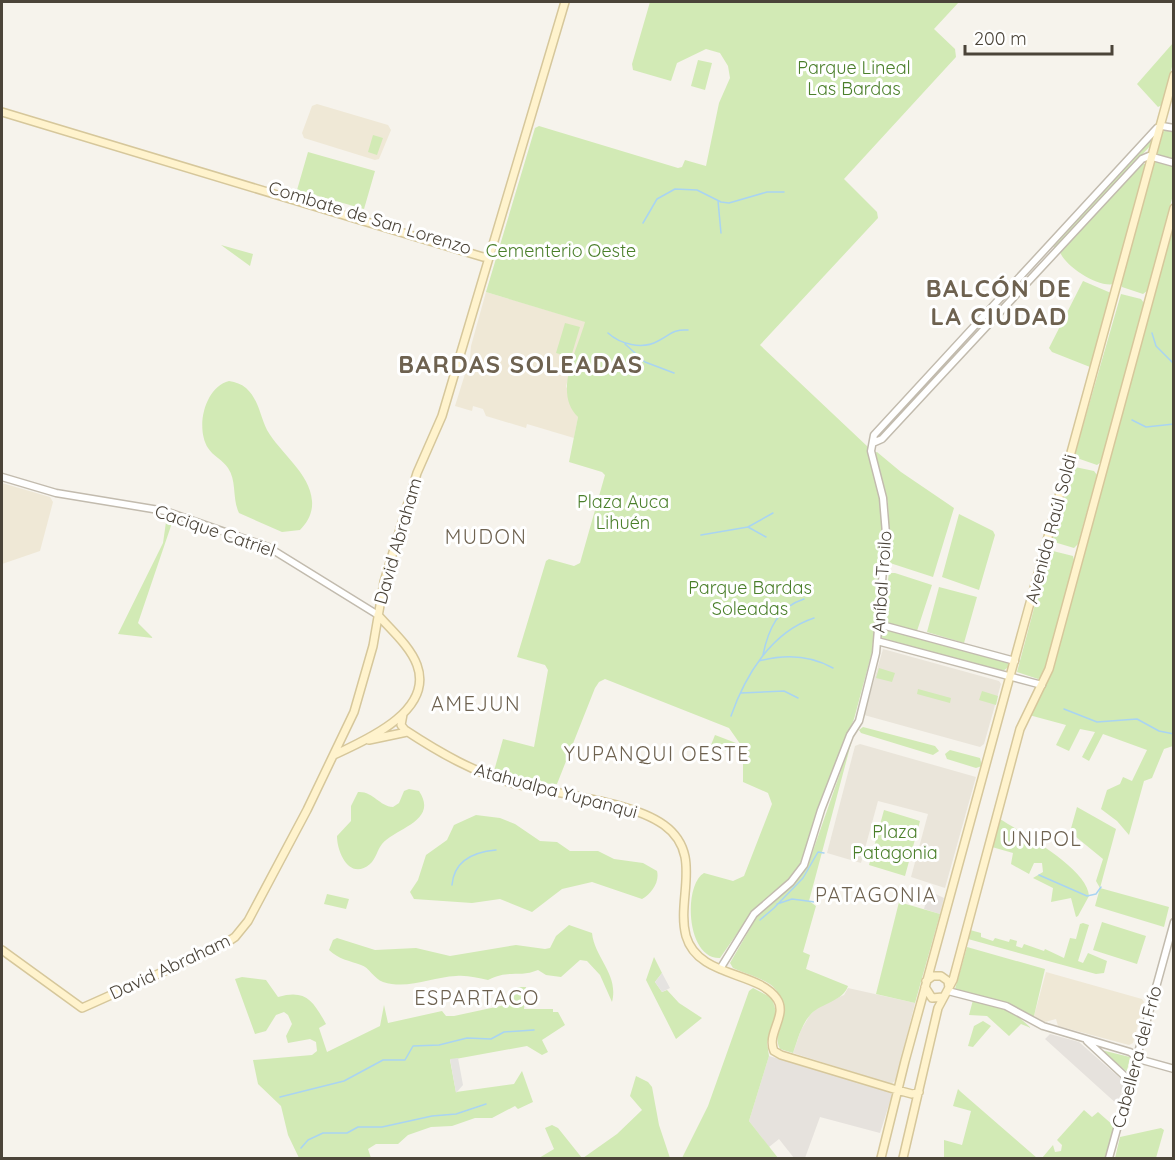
<svg xmlns="http://www.w3.org/2000/svg" width="1175" height="1160" viewBox="0 0 1175 1160" font-family="Quicksand,sans-serif">
	<rect width="100%" height="100%" fill="#f6f3ec"/>
	<path fill="#eae5da" d="M883 649 999 681 1001 684 984 744 980 747 864 715Z
		M860 744 976 777 945 888 911 877 928 814 878 801 861 863 827 853 855 746Z
		M848 988 915 1003 896 1080 891 1084 793 1053 801 1030 810 1015 821 1005 844 995Z"/>
	<path fill="#e6e2dd" d="M929 891 944 898 940 914 924 909Z
		M1050 1034 1079 1042 1121 1079 1123 1087 1118 1105 1045 1039Z
		M769 1056 890 1092 892 1095 880 1133 820 1117 805 1158H794L779 1139 769 1147 749 1121Z"/>
	<path fill="#efe8d6" d="M317 104 388 125 391 130 379 159 375 160 304 138 302 133 312 106Z
		M486 292 586 322 566 386 578 417 574 438 527 424 526 428 486 416 483 409 473 406 472 411 455 406 470 358 471 346Z
		M2 483 50 497 53 502 40 551 2 564Z
		M1046 972 1142 999 1144 1002 1133 1043 1129 1045 1058 1026 1056 1019 1045 1022 1038 1020 1034 1016Z"/>
	<path fill="#d2eab5" d="M650 2H959L934 29 955 49 956 57 844 179 877 212 878 218 760 345 868 447 881 504 883 538 872 652 854 719 819 807 806 852 795 873 752 912 720 958C686 959 683 885 704 873L733 881 744 876 772 804 768 793 743 782V748L729 728 605 679 599 682 595 688 557 784 529 783 494 771 503 739 534 747 548 670 545 665 517 657 546 561 549 559 574 566 580 563 605 475 602 472 569 462 578 417C553 393 577 351 585 322L486 292 535 128 539 126 678 168 682 167 685 160 706 166 719 103 730 78 728 66 720 53 706 49 677 63 671 81 633 70 632 64Z
		M1173 43V63L1162 105 1158 107 1137 84Z
		M698 60 712 63 705 90 691 86Z
		M1166 130 1173 131V160L1157 154 1163 132Z
		M373 135 383 138 377 155 368 152Z
		M1150 139 1152 144 1056 247H1053Z
		M308 152 375 171 364 209 297 190Z
		M1157 161 1173 166V195L1147 291 1143 294 1122 287 1121 283 1154 163Z
		M1140 164H1145L1146 167 1114 284C1098 288 1065 266 1060 252Z
		M1173 222V746L1164 749 1152 778 1144 781 1129 835 1117 821 1101 809 1107 790 1120 784 1123 777 1132 781 1147 750 1103 734 1089 761 1082 757 1095 732 1080 729 1069 751 1056 745 1066 725 1029 715 1051 672Z
		M221 245 253 254 250 266Z
		M1083 281 1111 293 1090 367 1052 352 1049 348Z
		M1121 294 1141 299 1144 303 1101 462 1097 465 1074 457Z
		M565 323 580 327 571 357 556 353Z
		M229 381C236 382 241 384 246 388 259 400 260 416 267 430 280 453 310 473 312 501 313 512 308 522 300 530L282 532 239 513C232 499 237 481 228 468 223 460 213 456 208 448 195 427 205 387 229 381Z
		M877 452 901 472 954 508 933 577 890 563 888 503 873 453Z
		M1075 467 1094 471 1097 475 1078 544 1074 548 1054 542 1052 539 1071 471Z
		M959 514 993 531 995 535 979 590 942 577Z
		M167 515 174 517 138 623 153 638 118 634 163 543Z
		M1053 551 1073 556 1074 560 1043 677 1038 679 1017 672 1049 552Z
		M889 573H895L932 585 917 631 882 622Z
		M939 587 977 597 964 643 927 632Z
		M886 629 1007 662 1010 666 1003 671 884 639 880 636 881 631Z
		M879 668 895 673 892 682 876 678Z
		M918 689 951 698 950 703 917 694Z
		M982 691 998 696 996 705 979 700Z
		M863 727 935 746 939 751 933 755 861 733 859 730Z
		M715 735 736 743 732 753 711 745Z
		M853 736 809 901 816 906 803 952 810 955 806 969 848 986C843 1001 822 1003 811 1014 801 1025 798 1039 793 1053L780 1049C776 1041 778 1035 779 1026 788 982 768 983 733 968L730 963 759 913 794 884 807 868Z
		M950 750 980 758 982 766 976 768 947 759 945 754Z
		M409 789 419 791C439 821 396 828 382 844 377 850 376 859 370 864 350 881 337 853 337 836L351 821V806L358 792C373 791 379 806 393 807L399 803 404 791Z
		M1077 807 1116 829 1100 888 1169 907 1164 927 1095 906 1100 888 1096 881 1103 859 1070 832Z
		M884 810 920 821 905 876 869 865Z
		M476 815 500 818 515 824 540 841 557 842 570 851H598L614 859 643 863 657 871C660 882 651 894 642 899L592 882 562 889 532 912 500 899 472 903 414 899 410 892 418 880 426 855 447 840 454 825Z
		M1000 819C1022 833 1088 869 1089 896L1078 916 1076 917 1071 898 1051 902 1053 888 1033 878 1043 872 1042 863H1034L1029 874 1011 864 1013 853 992 847Z
		M327 894 349 899 346 909 324 904Z
		M899 902 940 914 915 1003 876 994Z
		M1102 922 1146 936 1137 964 1093 950Z
		M1083 923 1089 925 1078 961 1083 963 1088 953 1107 961 1104 973 1096 974 968 939 970 930 981 933V937L993 941 995 938 1009 942 1010 939 1017 941 1016 946 1022 948 1024 944 1044 951 1045 949 1064 958 1070 938 1076 939 1080 924Z
		M569 925 592 933C595 959 619 974 612 1002L600 975 587 961 580 960 561 977 546 975 538 970C519 978 509 969 488 980 477 978 468 975 456 976 432 977 408 990 383 982 374 979 369 967 361 965 350 961 338 959 329 950L333 940 337 938 375 950 416 948 450 956 516 945 545 949 550 948 556 936Z
		M967 947 1045 969 1034 1016 1031 1017 1011 1005 955 989Z
		M654 957 662 973 655 982 662 992 667 990 679 1003 702 1018 676 1039 646 980Z
		M242 977 266 980 278 997C306 989 313 1001 326 1024L319 1028 327 1052 380 1026 384 1005 388 1023 442 1011 446 1016H454L505 1005 517 987H526L524 1009H553V1012H558L565 1025 542 1040 548 1052 542 1055 527 1046 450 1060 456 1092 514 1084 522 1071 533 1102 518 1109 515 1106 492 1118H475L452 1126 431 1127 408 1135 398 1144H376L368 1149 371 1158H299L288 1135 281 1106 258 1084 253 1060 312 1055 317 1051 316 1042 310 1039 288 1043 286 1036 292 1024 288 1015 284 1012 276 1015 266 1031 255 1034 235 979Z
		M753 988 772 998 776 1012 767 1043 769 1056 749 1121 778 1158H682L708 1106 749 991Z
		M973 1000 1013 1012 1031 1028 1021 1024 1009 1036 987 1016 969 1015Z
		M983 1021 991 1026 973 1047 968 1046 974 1026Z
		M1101 1050 1130 1057 1127 1071H1126Z
		M636 1076 648 1082 652 1087 659 1125 670 1158H583L617 1134 642 1110 630 1096Z
		M958 1089 961 1092 1037 1158H944V1140L962 1145 971 1111 953 1106Z
		M1084 1110 1092 1117 1098 1112 1114 1126 1105 1158H1042L1053 1145 1055 1152 1061 1151 1062 1145 1057 1140Z
		M552 1125 558 1128 582 1158H539L554 1149 545 1128Z
		M1161 1128 1164 1130 1156 1158H1115L1120 1137Z"/>
	<path fill="#e5e3e0" d="M662 973 670 988 662 992 655 982Z
		M458 1058 463 1085 456 1093 450 1059Z"/>
	<g fill="none" stroke-linecap="round" stroke-linejoin="round">
		<path stroke="#a9d4f2" stroke-width="1.5" d="M718 201 721 233
			M643 223 657 199 675 189 697 190 721 202 729 203 767 192H784
			M608 333C620 344 642 350 658 341 670 335 673 329 688 330
			M1152 333 1156 346 1174 364
			M625 344 645 362 674 373
			M1132 420 1146 427 1174 424
			M748 527 773 513
			M701 535 748 527 766 537
			M763 655C768 630 778 607 804 599
			M759 661C785 654 810 655 833 668
			M741 693 784 691 798 698
			M1064 709 1097 722 1137 719 1159 731 1174 734
			M731 716C745 676 771 632 814 618
			M1039 875 1087 896 1096 894 1101 887
			M452 885C454 861 473 852 496 850
			M777 904 792 899 815 902
			M774 908 803 878 818 852 824 853
			M760 920 774 908
			M280 1097 344 1081 383 1060H405L413 1046 439 1045 467 1038 491 1039 504 1032 534 1030
			M301 1148 308 1140 323 1133H347L358 1127H382L432 1116 456 1114 486 1104"/>
		<defs>
			<path id="tertiary" d="M873 443 882 439 1142 159 1149 156 1174 163
				M2 477 56 493 165 511 268 547 378 615
				M878 624 1015 661
				M877 641 1042 685
				M720 969 754 914 791 882 804 865 821 810 850 735 859 721 876 653 886 534 883 498 871 451 874 435 1157 128 1162 126 1174 128
				M948 991 1006 1006 1043 1026 1130 1052 1142 1060 1174 1069
				M1087 1041 1130 1081
				M1109 1158 1174 922"/>
			<path id="secondary" d="M2 112 483 257 489 256
				M403 714 401 725 405 730C440 753 475 773 515 784 556 794 631 801 664 825 704 854 676 898 686 936 698 978 759 971 777 999 788 1015 766 1034 774 1051L781 1055 897 1090 912 1094 919 1092
				M369 740 407 732
				M334 755C366 740 434 711 417 665 410 646 391 630 378 615
				M2 950 82 1008 223 945 235 937 248 921 307 810 354 712 373 646 384 582 417 473 442 416 565 2
				M926 981 933 976H941L948 981 949 988
				M925 987 932 998 943 997
				M881 1158 905 1061 1174 75
				M903 1158 938 1008 953 980 1020 729 1049 669 1174 208"/>
		</defs>
		<use href="#tertiary" stroke="#c2bbae" stroke-width="9"/>
		<use href="#secondary" stroke="#d6c79b" stroke-width="10"/>
		<use href="#tertiary" stroke="#fff" stroke-width="6"/>
		<use href="#secondary" stroke="#fff3cd" stroke-width="7"/>
	</g>
	<g text-anchor="middle" stroke-width="6" stroke-linejoin="round" paint-order="stroke">
		<g font-size="18" fill="#4a7f2a" stroke="#fff">
			<text x="854" y="74">Parque Lineal<tspan x="854" dy="21">Las Bardas</tspan></text>
			<text x="561" y="257">Cementerio Oeste</text>
			<text x="623" y="508">Plaza Auca<tspan x="623" dy="21">Lihuén</tspan></text>
			<text x="750" y="594">Parque Bardas<tspan x="750" dy="21">Soleadas</tspan></text>
			<text x="895" y="838">Plaza<tspan x="895" dy="21">Patagonia</tspan></text>
		</g>
		<g font-size="18" fill="#4b4439" stroke="#fff">
			<text transform="translate(370 218) rotate(17)" y="6">Combate de San Lorenzo</text>
			<text transform="translate(1051 529) rotate(-75)" y="6">Avenida Raúl Soldi</text>
			<text transform="translate(215 531) rotate(19)" y="6">Cacique Catriel</text>
			<text transform="translate(398 541) rotate(-74)" y="6">David Abraham</text>
			<text transform="translate(882 582) rotate(-86)" y="6">Aníbal Troilo</text>
			<text transform="translate(556 791) rotate(15)" y="6">Atahualpa Yupanqui</text>
			<text transform="translate(170 967) rotate(-25)" y="6">David Abraham</text>
			<text transform="translate(1137 1057) rotate(-75)" y="6">Cabellera del Frío</text>
		</g>
		<g font-size="20" letter-spacing="1.5" fill="#6e6250" stroke="#fff">
			<text x="486" y="544">MUDON</text>
			<text x="476" y="711">AMEJUN</text>
			<text x="657" y="761">YUPANQUI OESTE</text>
			<text x="1042" y="846">UNIPOL</text>
			<text x="876" y="902">PATAGONIA</text>
			<text x="477" y="1005">ESPARTACO</text>
		</g>
		<g font-size="24" font-weight="bold" letter-spacing="1.5" fill="#6e6250" stroke="#fff">
			<text x="999" y="297">BALCÓN DE<tspan x="999" dy="28">LA CIUDAD</tspan></text>
			<text x="521" y="373">BARDAS SOLEADAS</text>
		</g>
	</g>
	<rect width="1175" height="1160" fill="none" stroke="#4b4439" stroke-width="6"/>
	<path d="M965 45v9h147v-9" fill="none" stroke="#4b4439" stroke-width="3"/>
	<text x="974" y="45" font-size="18" fill="#4b4439" stroke="#ffffff" stroke-width="4.5" paint-order="stroke">200 m</text>
</svg>
